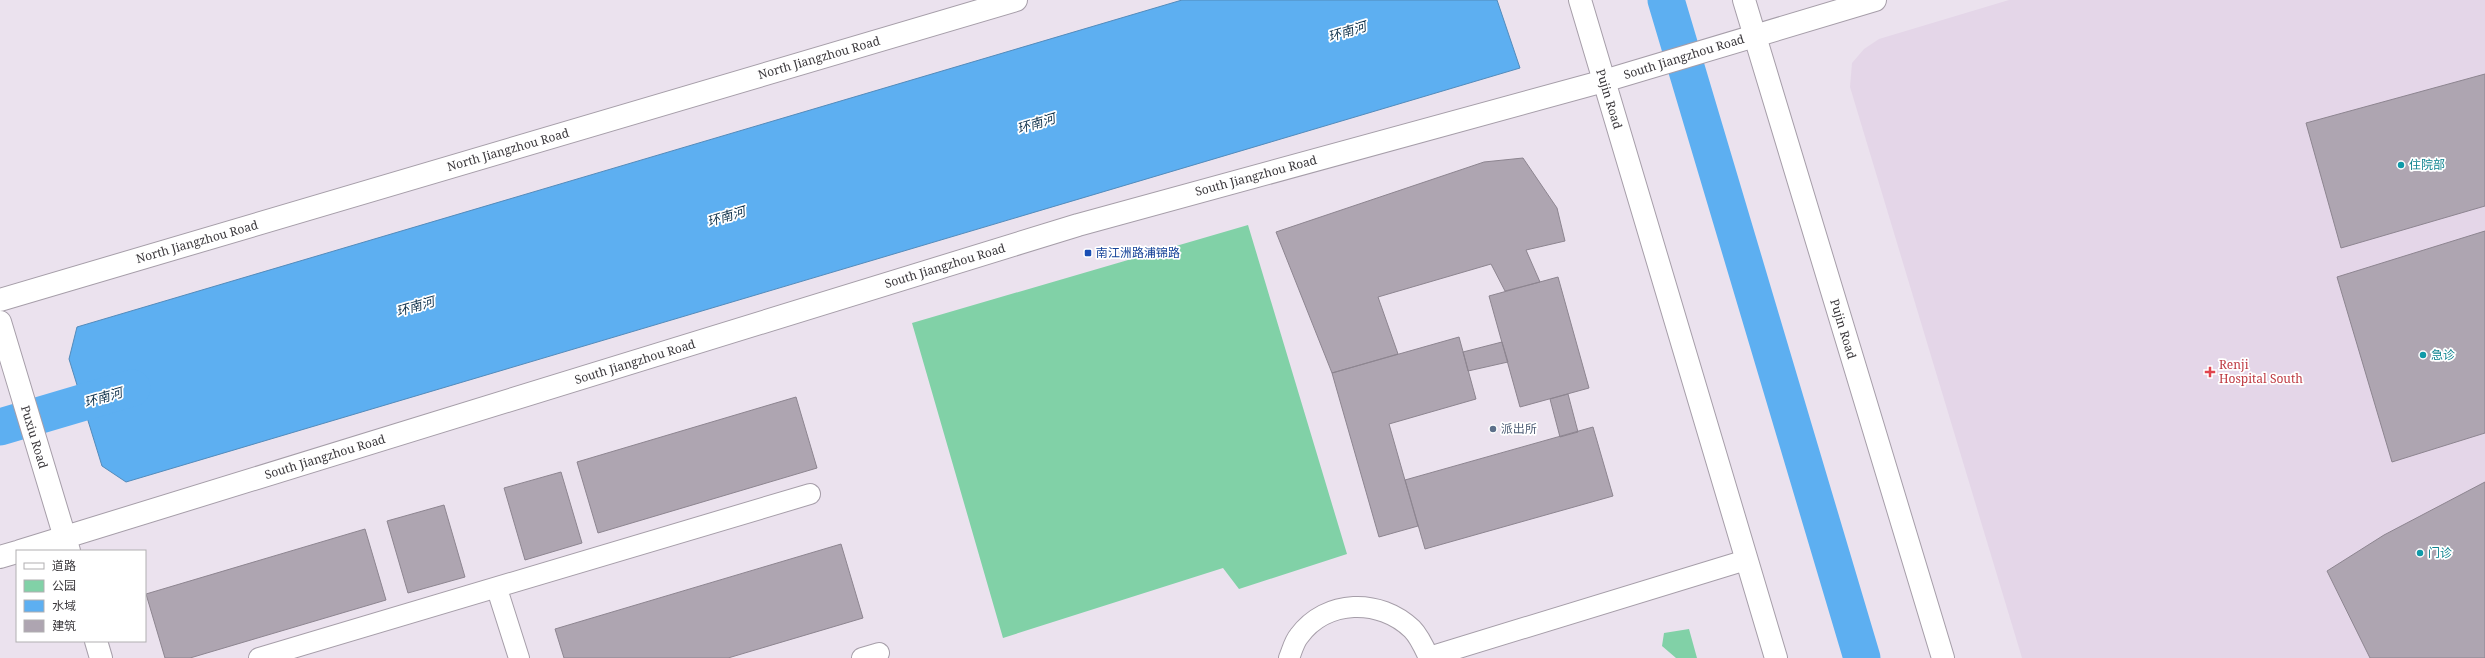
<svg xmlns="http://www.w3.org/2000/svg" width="2485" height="658" viewBox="0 0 2485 658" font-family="'Noto Serif','Noto Sans SC',serif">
	<rect width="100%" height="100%" fill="#ebe2ee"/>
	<path fill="#e4d6e8" d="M2009 0H2485V658H2022L1850 87 1852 63 1864 49 1879 39Z"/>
	<path fill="#81d1a7" d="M1248 225 1347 554 1239 589 1223 568 1003 638 912 323Z
		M1689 629 1697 658H1676L1662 646 1664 633Z"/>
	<path fill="#5daff1" stroke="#538bbb" d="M1182 0H1497L1520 68 126 482 102 466 69 359 77 327Z"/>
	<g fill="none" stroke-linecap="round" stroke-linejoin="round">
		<path stroke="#5daff1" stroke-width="37" d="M1666 0 1862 658
			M0 427 132 388"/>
	</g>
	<path fill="#aea5b1" stroke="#8d8590" d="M2485 74V206L2341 248 2306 123Z
		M1523 158 1557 208 1565 241 1526 250 1540 282 1505 291 1491 264 1378 297 1398 354 1332 373 1276 232 1484 162Z
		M2485 231V433L2392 462 2337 277Z
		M1558 277 1589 388 1520 407 1489 296Z
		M1459 337 1476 399 1389 424 1418 526 1379 537 1332 373Z
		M1502 342 1508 362 1468 371 1463 352Z
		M1568 394 1578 432 1560 437 1550 399Z
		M796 397 817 468 598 533 577 462Z
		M1593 427 1613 496 1425 549 1405 480Z
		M561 472 582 543 525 560 504 488Z
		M2485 482V658H2370L2327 571 2384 535Z
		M444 505 465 577 408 593 387 521Z
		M365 529 386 600 190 658H165L146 594Z
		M841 544 863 618 728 658H564L555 629Z"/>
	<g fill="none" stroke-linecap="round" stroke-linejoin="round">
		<defs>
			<path id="lane" d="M497 589 519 658
				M1429 657 1746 560
				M259 658 810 494
				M862 658 879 653
				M1289 658C1292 651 1294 642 1299 636 1326 599 1380 598 1412 629 1419 636 1425 649 1429 658"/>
			<path id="street" d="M0 300 1016 0
				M0 322 69 551
				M20 551 1078 225 1604 81 1875 0
				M0 557 17 552
				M96 641 101 658"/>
			<path id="secondary" d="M1580 0 1776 658
				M1744 0 1943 658"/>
		</defs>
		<use href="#lane" stroke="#a69ea9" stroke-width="22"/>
		<use href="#street" stroke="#a69ea9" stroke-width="24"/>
		<use href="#secondary" stroke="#a69ea9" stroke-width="24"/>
		<use href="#lane" stroke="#fff" stroke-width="20"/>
		<use href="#street" stroke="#fff" stroke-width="22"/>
		<use href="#secondary" stroke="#fff" stroke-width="22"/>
	</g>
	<g fill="#0f9aa8" stroke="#fff" stroke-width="1.5">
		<circle cx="2401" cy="165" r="4"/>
		<circle cx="2423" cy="355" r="4"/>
		<circle cx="2420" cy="553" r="4"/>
	</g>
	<rect fill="#1a4fb4" stroke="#fff" stroke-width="1.5" x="1084" y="249" width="8" height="8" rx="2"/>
	<path fill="#e0444e" stroke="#fff" stroke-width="1.5" d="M2208 366h4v4h4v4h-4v4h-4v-4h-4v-4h4z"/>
	<circle fill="#5c6f8a" stroke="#fff" stroke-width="1.5" cx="1493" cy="429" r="4"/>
	<g text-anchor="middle" stroke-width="3.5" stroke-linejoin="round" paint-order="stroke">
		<g font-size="12" fill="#3b383c" stroke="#fff">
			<text transform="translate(1684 57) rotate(-17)" y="4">South Jiangzhou Road</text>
			<text transform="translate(819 58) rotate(-16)" y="4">North Jiangzhou Road</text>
			<text transform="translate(1609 99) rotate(73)" y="4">Pujin Road</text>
			<text transform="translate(508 150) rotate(-16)" y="4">North Jiangzhou Road</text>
			<text transform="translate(1256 176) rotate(-15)" y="4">South Jiangzhou Road</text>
			<text transform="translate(197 242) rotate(-16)" y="4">North Jiangzhou Road</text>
			<text transform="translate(945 266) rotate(-17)" y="4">South Jiangzhou Road</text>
			<text transform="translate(1843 329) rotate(73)" y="4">Pujin Road</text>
			<text transform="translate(635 362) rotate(-17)" y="4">South Jiangzhou Road</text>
			<text transform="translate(34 437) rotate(73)" y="4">Puxiu Road</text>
			<text transform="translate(325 457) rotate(-17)" y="4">South Jiangzhou Road</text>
		</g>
		<g font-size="12" fill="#0d838f" stroke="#fff" text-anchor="start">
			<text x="2409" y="169">住院部</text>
			<text x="2431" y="359">急诊</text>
			<text x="2428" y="557">门诊</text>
		</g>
		<g font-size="12" fill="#164399" stroke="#fff" text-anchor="start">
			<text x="1096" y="257">南江洲路浦锦路</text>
		</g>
		<g font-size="12" fill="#be3a42" stroke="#fff" text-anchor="start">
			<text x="2219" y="369">Renji<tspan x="2219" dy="14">Hospital South</tspan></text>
		</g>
		<g font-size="12" fill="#4e5e75" stroke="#fff" text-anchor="start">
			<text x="1501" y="433">派出所</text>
		</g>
		<g font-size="13" font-style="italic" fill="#0e314b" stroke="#fff">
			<text transform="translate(1347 31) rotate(-17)" y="5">环南河</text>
			<text transform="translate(1036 123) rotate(-17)" y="5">环南河</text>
			<text transform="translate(726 216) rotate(-17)" y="5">环南河</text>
			<text transform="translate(415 306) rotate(-16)" y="5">环南河</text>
			<text transform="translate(103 397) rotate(-16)" y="5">环南河</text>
		</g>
	</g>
	<rect x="16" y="550" width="130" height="92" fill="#ffffff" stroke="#b1afb1"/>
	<rect x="24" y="563" width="20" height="6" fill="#ffffff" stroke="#b1afb1"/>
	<text x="52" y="570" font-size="12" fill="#3b383c">道路</text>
	<rect x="24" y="580" width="20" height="12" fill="#81d1a7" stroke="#b1afb1"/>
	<text x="52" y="590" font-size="12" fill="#3b383c">公园</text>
	<rect x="24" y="600" width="20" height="12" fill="#5daff1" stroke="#b1afb1"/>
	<text x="52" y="610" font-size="12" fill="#3b383c">水域</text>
	<rect x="24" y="620" width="20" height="12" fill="#aea5b1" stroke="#b1afb1"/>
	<text x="52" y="630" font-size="12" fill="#3b383c">建筑</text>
</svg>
